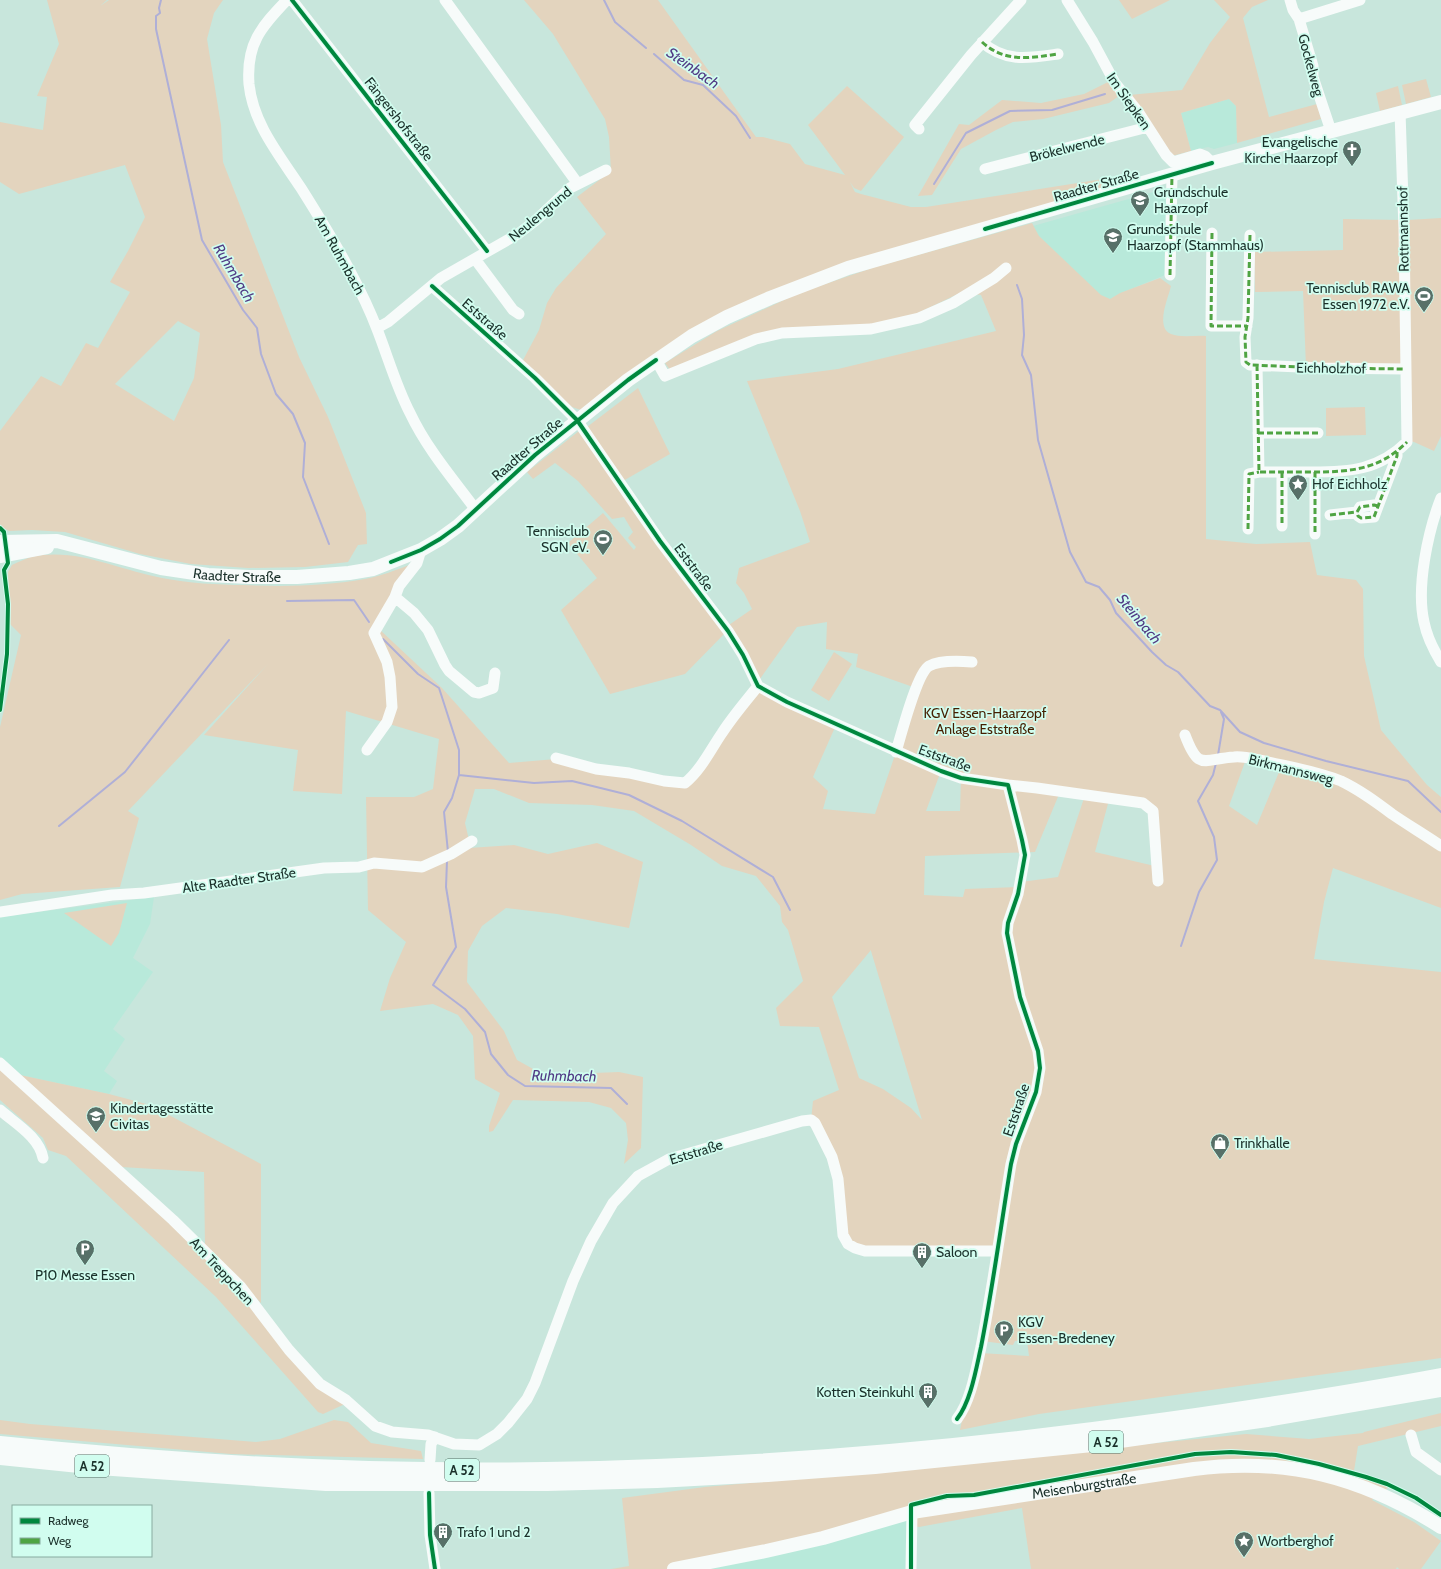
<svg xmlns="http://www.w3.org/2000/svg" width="1441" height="1569" viewBox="0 0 1441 1569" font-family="Cabin,sans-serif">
	<rect width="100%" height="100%" fill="#c8e6dc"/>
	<path fill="#b8e9da" d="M1229 99 1236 106 1237 143 1214 149 1208 147 1191 151 1181 113Z
		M1164 189 1168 190 1165 275 1121 293 1117 301 1102 297 1039 237 1033 226Z
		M154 897 150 924 133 958 153 972 113 1029 125 1039 104 1071 117 1081 109 1094 20 1075 0 1056V917Z
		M909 1516 908 1569H663Z"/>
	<path fill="#e3d4be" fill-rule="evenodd" d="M47 0H107L100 6 109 0H223L214 13 207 39 221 125 223 162 299 357 328 417 366 513 367 544 358 545 348 562 305 567 248 568 191 564 140 554 65 532 32 530 9 531 0 526V431L41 376 61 386 86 343 98 348 130 292 110 282 128 251 145 217 125 165 19 194 0 182V122L43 130 47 97 37 96 59 44ZM178 321 200 333 194 378 174 421 115 384Z
		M524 0H658L756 137H763L790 144 805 164 845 175 808 125 847 86 904 137 861 191 854 188 850 182 855 192 861 194 911 207H926L1122 176 1127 182 725 316 581 410 572 407 522 362 539 330 547 303 556 288 606 234 577 197 611 171 609 137 605 119 553 34Z
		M1119 0H1170L1132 19Z
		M1214 0H1268L1252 7 1243 18 1269 117 1317 104 1321 119 1237 143 1236 106 1229 99 1181 113 1191 151 1172 156 1129 95 1182 90 1210 43 1230 17Z
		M1426 79 1431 97 1406 104 1402 85Z
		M1108 82 1119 96 1109 103 1043 119 1013 122 996 130 961 149 932 195 918 196 959 124 969 125 1002 100 1041 103 1084 94Z
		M1398 86 1402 105 1380 111 1376 93Z
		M1441 218V436L1434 451 1414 442 1408 441V220Z
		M1343 219 1403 220 1405 368 1306 367 1303 291 1255 292 1254 252 1343 250Z
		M1032 223 1039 236 1101 295 1110 299 1120 293 1160 278 1171 286C1168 299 1155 327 1171 334 1181 338 1195 335 1206 336V539L1256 544 1310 542 1317 575 1356 580 1363 589 1364 656 1381 730 1427 785 1441 797V845L1393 814 1368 794 1341 781 1318 774 1341 782 1367 795 1392 815 1441 847V908L1333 868 1324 902 1314 959 1441 972V1358L1039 1414 960 1430C965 1403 975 1379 980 1353L1029 1356 1027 1341H1015L1013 1345 982 1341 998 1251H865C860 1250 852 1248 848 1244 840 1236 842 1217 841 1206 839 1183 830 1135 811 1120L813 1101 839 1090 819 1027 780 1026 776 1008 803 981 788 930 782 922 780 906 756 876 722 866 691 845 634 811 592 805 529 803 494 789H475L465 823 469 840C451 851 437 861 416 864L415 872 444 861 469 848 514 845 548 854 597 843 643 862 629 928 557 914 506 908 482 926 468 951 467 982 504 1031 517 1060 544 1075 619 1072 643 1077 641 1148 624 1164 628 1140 626 1123 611 1108 589 1102 513 1100 493 1131 489 1132V1126L500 1093 475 1079 473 1036 458 1015 433 1004 380 1011 390 978 406 942 368 910 366 797H414L433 789 439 739 346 711 342 794 293 791 298 750 204 735 268 664 128 811 139 818 120 887 22 894 0 900V727L21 635 10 624 8 572 12 565C18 562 25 559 31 557 77 547 118 570 162 578 189 583 217 585 244 585 284 587 325 586 365 579 381 576 396 570 412 564L399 582 372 635 375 637 379 629 442 688 509 763 556 759 596 770 612 773H629L664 782 686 784 699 768 738 710 759 688 786 702 836 725 813 777 828 791 823 809 875 814 921 678 929 667 943 663C927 664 921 674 916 688L856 667 858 654 826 649 827 622 797 627 757 683 744 655 726 627 752 609 744 593 736 583 739 568 810 542 800 511 747 381 838 369 996 331 981 295 962 292 916 314 870 328 782 332 756 338 670 370 665 363 717 331 799 293 875 267ZM1247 758 1282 765 1257 825 1229 806 1246 759H1191ZM941 771 961 778 960 811H926ZM1060 792 1085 795 1058 877 1021 882 1018 895 1009 923 1008 933 1021 997 1039 1052 1040 1068 1036 1093 1021 1132 1035 1092 1039 1068 1038 1051 1020 997 1007 933 1008 923 1019 887 965 889 963 897 924 895 925 856 1035 852ZM1086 796 1149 805 1153 811 1159 867 1095 852 1109 800ZM871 950V951L922 1120 911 1108 883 1089 859 1078 832 997Z
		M638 388 670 454 623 481 587 427Z
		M1365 407 1366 435 1326 436V408Z
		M579 431 727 631 685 674 610 694 561 610 597 578 568 543 603 513 634 550 636 547 628 538 633 532 624 517 612 519 578 481 555 463 533 479 527 472Z
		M834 652 852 664 829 701 811 690Z
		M127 903 119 933 111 946 64 913Z
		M0 1067 197 1249 345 1404 323 1414 318 1412 216 1297 66 1156 48 1150 43 1138 0 1100Z
		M20 1075 109 1094 150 1105 261 1164V1303L205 1247 204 1172 121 1167Z
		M1441 1413V1426L1358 1446 1354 1471 1371 1476 1393 1484 1372 1500 1414 1522 1441 1541 1421 1569H1399L1397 1567 1396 1569H1031L1022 1508 919 1527 915 1526 913 1512 669 1569H611L629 1566 622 1498 705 1487 859 1473 1246 1434 1309 1439 1363 1433 1364 1432Z
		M0 1420 30 1424 256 1442 280 1439 334 1420 348 1422 371 1443 421 1451 423 1459 231 1454 0 1434Z"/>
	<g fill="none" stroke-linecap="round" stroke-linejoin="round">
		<path stroke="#afafd7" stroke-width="2" d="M161 0 159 8 160 13 156 16V29L202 240 243 310 257 328 261 354 276 394 293 414 305 443 303 477 329 544
			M604 0 615 22 646 48
			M654 54 684 80 703 85 736 116 750 138
			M934 184 966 133 1010 111 1052 110 1105 94
			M1017 285 1022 299 1024 335 1022 355 1031 375 1038 440 1070 552 1086 582 1099 587 1110 600 1116 613 1152 652 1166 665 1178 672 1210 706 1220 710 1240 732 1264 743 1326 761 1408 781 1441 812
			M287 601 354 600 369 622
			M383 639 418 674 439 688 459 750V775L452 798 444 812 448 852
			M1218 755 1224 719 1221 712
			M459 775 534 783 572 781 629 795 682 821 773 877 790 910
			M59 826 125 772 229 640
			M447 861 446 887 456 947 433 985 465 1009 485 1032 491 1054 508 1075 525 1086 611 1088 627 1104
			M1181 946 1199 892 1217 860 1214 837 1198 801 1213 775 1216 763"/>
		<path stroke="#f7fbfa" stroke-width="11" d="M287 0C261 27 246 44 249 84 253 124 280 156 301 188 318 215 334 241 349 269 359 288 369 308 377 329 388 357 396 386 410 413 427 449 453 479 476 510
			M292 0 487 251
			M445 0 578 184
			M1067 0 1093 42 1115 83 1139 113 1166 155 1173 162 1200 154 1205 156 1212 163
			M1290 0 1293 10 1299 19 1313 66V77L1331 131
			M1299 19 1360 0
			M982 42C1005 63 1030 58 1058 54
			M919 129 915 125 971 55 1021 0
			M985 169 1148 127
			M1212 233 1211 326H1247
			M1250 235 1248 318 1245 337 1246 362 1250 365 1323 368 1405 369
			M475 259 513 310 519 314
			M1170 275 1172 174
			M432 286 535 378 577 420 660 541 728 631 743 655 758 686 787 702 941 771 961 778 1008 785 1022 840 1025 855 1018 894 1008 923 1007 933 1020 997 1038 1051 1040 1068 1036 1092 1016 1144 1011 1164C1001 1225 993 1286 981 1347 976 1369 971 1401 957 1419
			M377 328 388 322 441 278 518 234 535 221 570 188 606 170
			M656 360 665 376 756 339 782 333 871 329 919 318 953 303 994 278 1006 268
			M1257 365 1259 472C1277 472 1294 472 1312 472 1350 472 1379 470 1407 442L1404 230 1400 112
			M1258 433H1318
			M1282 472V526
			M1315 472V534
			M1441 498C1428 531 1416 587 1424 622 1427 637 1433 649 1441 662
			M1378 506 1374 505 1360 507 1357 512 1358 516 1361 518 1374 517 1397 456V451
			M1330 515 1357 512
			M1248 529 1249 474 1259 472
			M395 597 414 613 428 630 445 665 449 671 474 692 479 693 493 688 495 673
			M1185 735C1199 772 1203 759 1234 757 1244 756 1254 759 1264 761 1290 767 1316 771 1341 781 1360 790 1376 802 1392 814 1408 825 1425 835 1441 846
			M367 750 387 722 392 707 390 677 387 662 374 633 395 597 399 586 417 563 421 550
			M896 752C901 735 917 673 929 666 940 660 960 661 972 662
			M556 758 596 769 629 773 664 781 685 783C701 770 711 749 722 733 733 716 746 701 758 686
			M1008 785 1037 788 1143 803 1153 811 1158 881
			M0 912 112 895 144 893 324 868 359 867 374 863 422 867 451 854 472 841
			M0 1063 173 1220 241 1287 289 1350 320 1384 346 1400 375 1426 392 1432 428 1435 454 1444 479 1445 497 1434 508 1423 527 1399 535 1383 573 1281 591 1241 613 1203 638 1176 669 1159 802 1121 811 1120 815 1123 832 1157 838 1179 843 1235 848 1244 855 1248 865 1251H997
			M0 1110C16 1124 39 1137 43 1158
			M1411 1435 1416 1452 1441 1470
			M430 1460 431 1444 435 1437
			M429 1493 430 1535 435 1569
			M911 1569 912 1512"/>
		<g stroke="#f7fbfa" stroke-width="14">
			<path id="s1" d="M0 542 57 541 161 568 208 575 249 577H297L349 573 373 569 421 550 440 539 458 526 535 455 628 380 692 336 727 317 770 298 848 268 1212 163 1441 102"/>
			<path d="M0 556 47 547"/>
			<path id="s2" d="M674 1569 766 1551 823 1538 912 1512 1194 1469C1287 1457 1362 1477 1441 1527"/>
		</g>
		<path stroke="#f7fbfa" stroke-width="16" d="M0 1444C181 1463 363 1473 545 1470 753 1467 962 1449 1168 1420 1259 1407 1350 1393 1441 1376
			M0 1457 99 1467 326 1483H547L657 1480 768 1474 875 1466 1092 1444 1267 1419 1441 1389"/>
		<path stroke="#4fa443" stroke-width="3" stroke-dasharray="6 3" stroke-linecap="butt" d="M982 42C1005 63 1030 58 1058 54
			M1212 233 1211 326H1247
			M1250 235 1248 318 1245 337 1246 362 1250 365 1323 368 1405 369
			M1170 275 1172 174
			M1257 365 1259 472C1277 472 1294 472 1312 472 1350 472 1379 470 1407 442
			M1258 433H1318
			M1282 472V526
			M1315 472V534
			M1378 506 1374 505 1360 507 1357 512 1358 516 1361 518 1374 517 1397 456V451
			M1330 515 1357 512
			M1248 529 1249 474 1259 472"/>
		<defs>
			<path id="cycleway" d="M292 0 487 251
				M985 229 1212 163
				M432 286 535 378 577 420 660 541 728 631 743 655 758 686 787 702 941 771 961 778 1008 785 1022 840 1025 855 1018 894 1008 923 1007 933 1020 997 1038 1051 1040 1068 1036 1092 1016 1144 1011 1164C1001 1225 993 1286 981 1347 976 1369 971 1401 957 1419
				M0 528 4 532 8 563 4 570 8 604 7 654 0 710
				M391 562 421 550 440 539 458 526 535 455 628 380 656 360
				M429 1493 430 1535 435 1569
				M911 1569V1505L947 1496 974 1495 1195 1454 1231 1452 1276 1455 1319 1464 1366 1477 1387 1484 1416 1498 1441 1515"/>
		</defs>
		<use href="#cycleway" stroke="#d1fdef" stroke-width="6"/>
		<use href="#cycleway" stroke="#00873e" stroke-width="4"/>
	</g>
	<defs>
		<symbol id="church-pin" viewBox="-11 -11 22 30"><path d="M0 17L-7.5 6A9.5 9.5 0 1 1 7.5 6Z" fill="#577068" stroke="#d1fdef"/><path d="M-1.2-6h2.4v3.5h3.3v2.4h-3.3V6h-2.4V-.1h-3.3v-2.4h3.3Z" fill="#fff"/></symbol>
		<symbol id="school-pin" viewBox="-11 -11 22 30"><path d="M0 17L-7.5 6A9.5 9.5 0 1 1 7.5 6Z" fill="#577068" stroke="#d1fdef"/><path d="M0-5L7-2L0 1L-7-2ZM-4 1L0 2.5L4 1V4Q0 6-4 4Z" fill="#fff"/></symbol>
		<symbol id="stadium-pin" viewBox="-11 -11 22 30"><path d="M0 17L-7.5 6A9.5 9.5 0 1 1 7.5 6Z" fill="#577068" stroke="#d1fdef"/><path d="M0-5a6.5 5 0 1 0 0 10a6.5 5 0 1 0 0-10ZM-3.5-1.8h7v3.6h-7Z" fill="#fff"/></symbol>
		<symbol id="sight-pin" viewBox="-11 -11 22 30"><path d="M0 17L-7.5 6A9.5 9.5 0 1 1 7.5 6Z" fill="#577068" stroke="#d1fdef"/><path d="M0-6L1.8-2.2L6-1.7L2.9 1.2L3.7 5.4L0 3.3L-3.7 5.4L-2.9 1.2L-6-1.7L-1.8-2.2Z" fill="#fff"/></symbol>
		<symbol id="shop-pin" viewBox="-11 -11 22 30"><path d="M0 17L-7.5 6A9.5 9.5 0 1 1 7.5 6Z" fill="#577068" stroke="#d1fdef"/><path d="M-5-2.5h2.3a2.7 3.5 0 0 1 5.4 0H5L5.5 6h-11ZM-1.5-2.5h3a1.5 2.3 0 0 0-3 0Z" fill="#fff"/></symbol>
		<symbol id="parking-pin" viewBox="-11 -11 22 30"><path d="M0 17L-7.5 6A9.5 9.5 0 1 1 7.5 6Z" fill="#577068" stroke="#d1fdef"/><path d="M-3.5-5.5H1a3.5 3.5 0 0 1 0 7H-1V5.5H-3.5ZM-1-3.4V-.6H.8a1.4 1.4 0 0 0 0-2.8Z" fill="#fff"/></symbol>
		<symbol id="building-pin" viewBox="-11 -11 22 30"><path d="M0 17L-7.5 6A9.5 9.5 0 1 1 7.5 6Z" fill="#577068" stroke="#d1fdef"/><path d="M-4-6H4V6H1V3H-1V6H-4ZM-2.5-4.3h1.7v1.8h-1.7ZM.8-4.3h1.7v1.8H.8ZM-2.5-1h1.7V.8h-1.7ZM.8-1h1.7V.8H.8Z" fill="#fff"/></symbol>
	</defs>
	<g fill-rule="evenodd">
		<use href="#church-pin" x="1341" y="139" width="22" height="30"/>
		<use href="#school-pin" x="1129" y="189" width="22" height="30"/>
		<use href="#school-pin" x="1102" y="226" width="22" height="30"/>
		<use href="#stadium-pin" x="1413" y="285" width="22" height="30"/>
		<use href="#sight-pin" x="1287" y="473" width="22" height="30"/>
		<use href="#stadium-pin" x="592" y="528" width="22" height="30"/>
		<use href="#school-pin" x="85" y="1105" width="22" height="30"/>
		<use href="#shop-pin" x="1209" y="1132" width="22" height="30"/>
		<use href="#parking-pin" x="74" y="1238" width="22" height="30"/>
		<use href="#building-pin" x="911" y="1241" width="22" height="30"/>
		<use href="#parking-pin" x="993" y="1319" width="22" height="30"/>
		<use href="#building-pin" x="917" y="1381" width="22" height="30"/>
		<use href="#building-pin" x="432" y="1521" width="22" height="30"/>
		<use href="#sight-pin" x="1233" y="1530" width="22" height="30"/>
	</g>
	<g text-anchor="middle" stroke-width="3.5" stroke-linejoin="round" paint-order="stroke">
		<g fill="#d1fdef" stroke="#516e65" stroke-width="1">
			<rect x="1089" y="1431" width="34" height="22" rx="3"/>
			<rect x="75" y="1455" width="34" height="22" rx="3"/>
			<rect x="445" y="1459" width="34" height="22" rx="3"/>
		</g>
		<g font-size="13" font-weight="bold" fill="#1a302a">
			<text x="1106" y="1447">A 52</text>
			<text x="92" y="1471">A 52</text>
			<text x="462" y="1475">A 52</text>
		</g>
		<g font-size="14" fill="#1a302a" stroke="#d1fdef">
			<text transform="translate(1311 65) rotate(75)" y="5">Gockelweg</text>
			<text transform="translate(1129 101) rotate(55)" y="5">Im Siepken</text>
			<text transform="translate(399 119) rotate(52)" y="5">Fängershofstraße</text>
			<text transform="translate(1067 148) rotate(-14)" y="5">Brökelwende</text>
			<text transform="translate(1096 185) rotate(-16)" y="5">Raadter Straße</text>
			<text transform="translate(540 214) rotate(-40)" y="5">Neulengrund</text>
			<text transform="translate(1403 229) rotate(-91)" y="5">Rottmannshof</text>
			<text transform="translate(340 255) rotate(61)" y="5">Am Ruhmbach</text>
			<text transform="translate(485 319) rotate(41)" y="5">Eststraße</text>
			<text transform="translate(1331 368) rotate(1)" y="5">Eichholzhof</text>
			<text transform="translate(527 449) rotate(-41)" y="5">Raadter Straße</text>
			<text transform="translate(694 567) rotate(53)" y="5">Eststraße</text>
			<text dy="5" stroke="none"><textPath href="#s1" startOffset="241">Raadter Straße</textPath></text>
			<text transform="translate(945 758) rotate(20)" y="5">Eststraße</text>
			<text transform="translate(1291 769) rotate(14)" y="5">Birkmannsweg</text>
			<text transform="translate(239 880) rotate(-8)" y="5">Alte Raadter Straße</text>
			<text transform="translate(1016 1110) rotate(-71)" y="5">Eststraße</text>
			<text transform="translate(696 1152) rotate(-17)" y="5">Eststraße</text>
			<text transform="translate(222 1271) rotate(47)" y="5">Am Treppchen</text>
			<text dy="5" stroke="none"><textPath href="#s2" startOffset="419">Meisenburgstraße</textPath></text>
		</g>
		<g font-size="14" fill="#1a302a" stroke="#d1fdef" text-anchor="start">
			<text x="1338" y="147" text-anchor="end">Evangelische<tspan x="1338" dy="16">Kirche Haarzopf</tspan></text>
			<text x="1154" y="197">Grundschule<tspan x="1154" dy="16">Haarzopf</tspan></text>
			<text x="1127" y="234">Grundschule<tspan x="1127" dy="16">Haarzopf (Stammhaus)</tspan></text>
			<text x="1410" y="293" text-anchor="end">Tennisclub RAWA<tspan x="1410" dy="16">Essen 1972 e.V.</tspan></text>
			<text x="1312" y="489">Hof Eichholz</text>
			<text x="589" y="536" text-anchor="end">Tennisclub<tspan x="589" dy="16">SGN eV.</tspan></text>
			<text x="110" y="1113">Kindertagesstätte<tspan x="110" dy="16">Civitas</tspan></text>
			<text x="1234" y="1148">Trinkhalle</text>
			<text x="936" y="1257">Saloon</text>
			<text x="85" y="1280" text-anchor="middle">P10 Messe Essen</text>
			<text x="1018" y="1327">KGV<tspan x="1018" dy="16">Essen-Bredeney</tspan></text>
			<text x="914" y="1397" text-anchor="end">Kotten Steinkuhl</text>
			<text x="457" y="1537">Trafo 1 und 2</text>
			<text x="1258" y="1546">Wortberghof</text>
		</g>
		<g font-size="14" fill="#451f00" stroke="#d1fdef">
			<text x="985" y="718">KGV Essen-Haarzopf<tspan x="985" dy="16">Anlage Eststraße</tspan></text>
		</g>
		<g font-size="15" font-style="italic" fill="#513b85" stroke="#d1fdef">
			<text transform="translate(693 68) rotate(35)" y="5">Steinbach</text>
			<text transform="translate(234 273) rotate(59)" y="5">Ruhmbach</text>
			<text transform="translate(1139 619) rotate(50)" y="5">Steinbach</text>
			<text transform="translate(564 1076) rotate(1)" y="5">Ruhmbach</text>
		</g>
	</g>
	<rect x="12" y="1505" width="140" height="52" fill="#d1fdef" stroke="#88aba0"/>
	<rect x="20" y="1518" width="20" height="6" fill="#00873e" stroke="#88aba0"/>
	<text x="48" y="1525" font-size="12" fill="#1a302a">Radweg</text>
	<rect x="20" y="1538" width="20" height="6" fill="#4fa443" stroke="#88aba0"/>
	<text x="48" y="1545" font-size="12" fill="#1a302a">Weg</text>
</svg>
